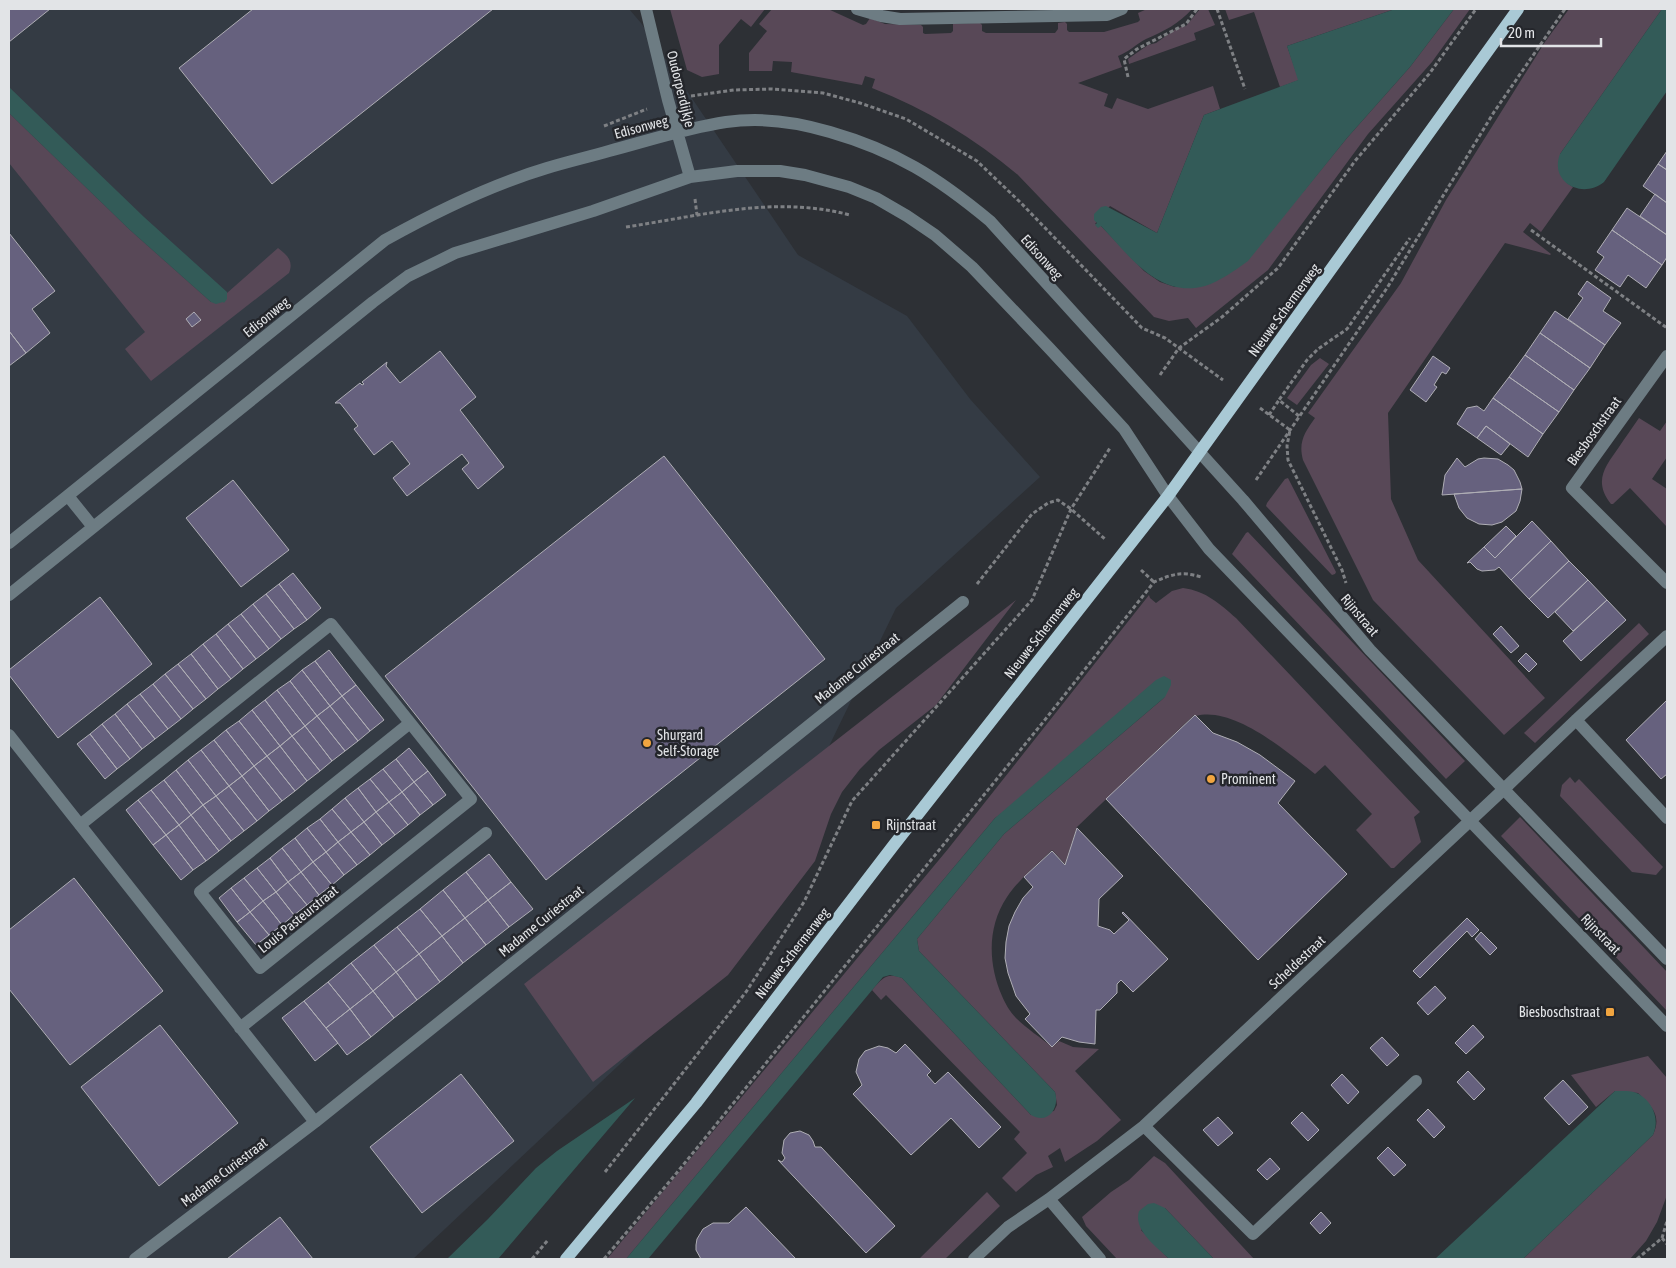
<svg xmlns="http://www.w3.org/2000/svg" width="1676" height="1268" viewBox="0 0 1676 1268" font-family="'Asap Condensed',sans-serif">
	<rect width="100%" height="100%" fill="#2d3035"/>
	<path fill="#343b44" d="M9 9H629L641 23 798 255 907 316 970 399 1040 477 896 608 721 969 413 1259H9Z"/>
	<path fill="#584857" d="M670 9H765L751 27 741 19 719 45V74L702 77 687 70Z
		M772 9H828L863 25 866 24 870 18 885 24 921 25 923 27V33L925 34 951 33 953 31V24L980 23 982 25V31L986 33H1055L1058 29V23L1065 22 1067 24V30L1069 32H1104L1138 22 1140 20 1138 13 1147 9H1192C1180 23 1163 32 1146 39 1136 44 1129 52 1118 56L1122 67 1078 83 1108 94 1104 106 1112 109 1117 98 1148 109 1213 86 1220 109 1204 115 1157 233 1110 206 1095 224 1101 226 1144 271 1160 282 1175 287 1303 192 1347 138 1410 67 1454 9H1470L1432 62 1368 134 1268 270 1196 328 1188 318 1169 321 1154 317 1018 175C974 138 926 109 872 88L875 79 865 76 862 85 791 72 792 62 773 61 772 71H749V53L767 31 759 24Z
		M1200 9H1208L1215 25 1194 33 1196 40 1129 64 1128 59 1148 45 1156 43 1177 28 1186 26Z
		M1225 9H1395L1287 46 1299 80 1280 87 1254 12 1229 20Z
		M1569 9H1662L1560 154 1567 183 1573 187 1541 232 1530 223 1523 232 1551 254 1550 255 1505 243 1388 413 1391 499 1418 560 1545 698 1504 735 1373 600 1303 460C1298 442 1305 432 1315 418L1308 413 1401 283 1446 200 1545 42Z
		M9 113 130 230 211 302 226 297 227 293 278 248C287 255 294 261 289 273L151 381 125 349 145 332 9 163Z
		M1320 358 1329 364 1297 405 1287 398 1311 365Z
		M1639 418 1660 431 1667 421V457L1652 479 1667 489V527L1630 488 1613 504H1611C1593 481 1605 467 1619 447 1625 438 1632 428 1639 418Z
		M1288 478 1336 572 1335 574 1332 575 1266 506 1267 503 1285 479Z
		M1248 532 1465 761 1446 779 1232 554 1246 533Z
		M1183 588C1206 591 1220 604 1236 618L1420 812 1414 817 1421 842 1394 868H1391L1356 830 1372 814 1325 765 1315 774C1287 752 1234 706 1196 716L1194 715 1077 827 1065 864 1052 850C1037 865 1019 879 1007 897 987 927 988 964 1002 996 1005 1003 1010 1012 1016 1018 1027 1029 1040 1037 1052 1047L1059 1041 1073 1047 1099 1049 1075 1071 1121 1120 1097 1141 1065 1162 1060 1148 1048 1156 1053 1167 1036 1175 1016 1192 1002 1178 1027 1153 1014 1139 1020 1132 886 995 881 1000 872 990C882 978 887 972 902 978L1031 1115 1054 1111 1057 1105 1055 1092 919 951 917 939 1004 834 1165 697 995 818 626 1259H607L948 849 1149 595 1150 598 1156 603 1172 591Z
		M1016 600 936 705 879 750 860 769 842 792 831 814 815 861 728 975 593 1082 524 984Z
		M1639 623 1649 634 1535 743 1524 733Z
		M1570 777 1575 783 1579 779 1582 782 1663 867 1656 875 1632 872 1560 796 1562 785Z
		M1520 817 1667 972V1011L1501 836Z
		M1648 1056 1667 1078V1195L1657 1222 1646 1241 1630 1259H1523L1653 1135C1662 1115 1652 1107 1638 1093L1615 1091 1596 1107 1571 1075Z
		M1154 1156 1165 1163 1254 1259H1214L1165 1208 1141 1230 1169 1259H1117L1086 1226 1082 1217 1111 1192 1129 1180Z
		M987 1192 1000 1206 945 1259H919Z"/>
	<path fill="#335b58" d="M1395 9H1454L1410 67 1347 138 1248 261C1234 271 1220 281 1205 286 1158 299 1129 255 1101 226L1098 228 1095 225 1097 223 1094 220V214L1101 207 1106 206 1157 233 1204 115 1298 80 1287 46Z
		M1662 9H1667V91L1604 182C1582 200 1549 182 1560 154Z
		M9 87 144 217 227 292V299L224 303 223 302 216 304 211 302 130 230 9 113Z
		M1164 676 1171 680V685L1165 697 1004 834 917 939 919 951 1055 1092C1060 1108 1048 1125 1031 1115L902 978 890 975 883 977 648 1259H626L995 818 1156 680Z
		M1615 1091C1622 1091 1632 1090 1639 1094 1653 1103 1660 1119 1653 1135L1523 1259H1435Z
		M635 1098 498 1259H447L488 1219 536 1168 557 1151Z
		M1154 1203 1165 1208 1214 1259H1169C1157 1247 1133 1231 1139 1211L1148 1204Z"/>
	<path fill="#66617e" stroke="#afaeb5" d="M9 9H50L9 42Z
		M253 9H493L272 184 179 68Z
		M1667 151V170L1658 164Z
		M1658 164 1667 170V203L1643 186Z
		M1655 194 1667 203V235L1640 216Z
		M1627 208 1667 235V257L1662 265 1612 230Z
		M1612 230 1662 265 1646 288 1628 275 1620 287 1595 270 1604 257 1597 252Z
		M9 233 55 291 32 309 50 333 26 353 9 331Z
		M1587 281 1611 298 1603 311 1621 323 1605 345 1568 319 1583 298 1578 294Z
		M1555 311 1605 345 1590 368 1540 333Z
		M194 312 201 320 192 327 186 319Z
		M9 331 26 353 9 366Z
		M1540 333 1590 368 1574 390 1525 355Z
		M440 351 476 397 460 410 504 467 478 489 462 469 469 463 462 454 407 496 393 478 410 464 392 441 374 455 354 429 358 426 340 403H335L360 383 362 385 364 384 362 382 387 362 386 366 400 383Z
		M1525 355 1574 390 1559 412 1509 377Z
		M1433 356 1450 368 1446 374 1442 372 1434 385 1437 387 1426 402 1410 390Z
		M1509 377 1559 412 1543 434 1493 398Z
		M1493 398 1543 434 1528 457 1486 426 1477 438 1457 424 1467 408 1477 406 1484 411Z
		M1486 426 1510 444 1501 455 1477 438Z
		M664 456 825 659 546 880 385 676Z
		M1457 458 1465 467 1478 459 1484 458 1498 459 1508 465 1514 470 1520 482 1522 489 1442 495 1445 475Z
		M233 480 289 550 241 587 186 518Z
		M1522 489 1520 501 1516 511 1502 522 1492 525 1479 524 1467 518 1459 508 1454 494Z
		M1532 521 1551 541 1511 580 1499 567 1495 570 1482 571 1477 569 1470 562 1467 563 1484 547 1495 558Z
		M1506 526 1516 536 1495 558 1484 547Z
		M1551 541 1569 561 1529 599 1511 580Z
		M1569 561 1588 580 1548 618 1529 599Z
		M293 573 321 608 307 620 279 584Z
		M1588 580 1607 600 1573 631 1555 612Z
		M279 584 307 620 294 629 266 594Z
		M266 594 294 629 281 639 253 604Z
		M100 597 152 664 58 738 9 675V670Z
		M1607 600 1626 620 1581 661 1563 641Z
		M253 604 281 639 269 649 241 614Z
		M241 614 269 649 256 659 228 624Z
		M228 624 256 659 243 669 216 634Z
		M1501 626 1519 646 1511 653 1493 634Z
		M216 634 243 669 231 679 203 644Z
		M203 644 231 679 218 689 191 654Z
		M329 650 356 685 342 696 315 661Z
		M1526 653 1537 664 1529 672 1518 661Z
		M191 654 218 689 206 699 178 664Z
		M315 661 342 696 330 706 302 670Z
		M178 664 206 699 193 709 165 674Z
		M302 670 330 706 317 716 290 681Z
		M165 674 193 709 181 719 153 684Z
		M290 681 317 716 305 726 277 690Z
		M153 684 181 719 168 729 140 694Z
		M356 685 384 720 370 731 342 696Z
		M277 690 305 726 292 736 265 700Z
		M140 694 168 729 155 739 127 704Z
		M342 696 370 731 358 741 330 706Z
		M265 700 292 736 280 746 252 710Z
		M1667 700V774L1661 779 1626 740Z
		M127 704 155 739 142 749 115 714Z
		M330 706 358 741 345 751 317 716Z
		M252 710 280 746 267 756 239 721Z
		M115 714 142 749 130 759 102 724Z
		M1195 715 1213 733 1237 742 1260 755 1295 781 1278 803 1347 874 1258 960 1106 799Z
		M317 716 345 751 332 761 305 726Z
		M239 721 267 756 254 766 226 730Z
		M102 724 130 759 117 769 90 734Z
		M305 726 332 761 320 771 292 736Z
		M226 730 254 766 242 776 214 740Z
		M90 734 117 769 105 779 77 744Z
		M292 736 320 771 307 781 280 746Z
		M214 740 242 776 229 786 201 750Z
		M280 746 307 781 295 791 267 756Z
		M409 748 428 771 414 782 396 759Z
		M201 750 229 786 216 796 188 760Z
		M267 756 295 791 282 801 254 766Z
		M396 759 414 782 402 792 383 769Z
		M188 760 216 796 203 805 176 770Z
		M254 766 282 801 269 811 242 776Z
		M383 769 402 792 389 802 370 779Z
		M176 770 203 805 191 815 164 780Z
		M428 771 446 795 433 805 414 782Z
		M242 776 269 811 257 821 229 786Z
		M370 779 389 802 376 812 358 788Z
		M164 780 191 815 179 825 151 790Z
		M414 782 433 805 420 815 402 792Z
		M229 786 257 821 244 831 216 796Z
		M358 788 376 812 364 822 345 798Z
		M151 790 179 825 166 835 138 800Z
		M402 792 420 815 408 825 389 802Z
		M216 796 244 831 231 841 203 805Z
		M345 798 364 822 351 832 332 809Z
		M138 800 166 835 153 845 126 810Z
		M389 802 408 825 395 835 376 812Z
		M203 805 231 841 219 851 191 815Z
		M332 809 351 832 338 842 320 819Z
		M376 812 395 835 382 845 364 822Z
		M191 815 219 851 206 861 179 825Z
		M320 819 338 842 326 852 307 828Z
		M364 822 382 845 370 855 351 832Z
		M179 825 206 861 193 870 166 835Z
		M307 828 326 852 313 862 295 838Z
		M1077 828 1123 876 1099 899 1098 926 1110 930 1114 934 1129 920 1122 913 1123 912 1168 959 1133 992 1121 980 1117 984V993L1100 1010H1096L1095 1044 1079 1042 1062 1037 1052 1047 1025 1019 1030 1014 1016 996 1008 973 1005 958 1006 942 1009 926 1015 912 1023 898 1033 887 1024 877 1052 851 1065 865Z
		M351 832 370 855 357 865 338 842Z
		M166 835 193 870 181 880 153 845Z
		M295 838 313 862 301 872 282 848Z
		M338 842 357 865 344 875 326 852Z
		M282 848 301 872 288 882 270 858Z
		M326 852 344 875 332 885 313 862Z
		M489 854 511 882 488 900 466 872Z
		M270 858 288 882 276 892 257 868Z
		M313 862 332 885 319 895 301 872Z
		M257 868 276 892 263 901 244 878Z
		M301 872 319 895 307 905 288 882Z
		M466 872 488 900 465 918 443 890Z
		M74 878 163 991 70 1065 9 989V930Z
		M244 878 263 901 250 912 231 888Z
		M288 882 307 905 294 915 276 892Z
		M511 882 533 909 509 927 488 900Z
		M231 888 250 912 237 922 219 898Z
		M443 890 465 918 442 936 420 909Z
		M276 892 294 915 282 925 263 901Z
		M488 900 509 927 486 945 465 918Z
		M263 901 282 925 269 935 250 912Z
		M420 909 442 936 419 954 397 927Z
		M250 912 269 935 256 945 237 922Z
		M465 918 486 945 463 963 442 936Z
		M1467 918 1479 930 1472 937 1467 931 1420 978 1413 971Z
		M397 927 419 954 396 972 374 945Z
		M1481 932 1497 948 1490 955 1475 939Z
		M442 936 463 963 440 982 419 954Z
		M374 945 396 972 373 991 351 963Z
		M419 954 440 982 417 1000 396 972Z
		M351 963 373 991 350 1009 328 982Z
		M396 972 417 1000 394 1018 373 991Z
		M328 982 350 1009 326 1028 304 1001Z
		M1435 986 1446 998 1428 1015 1417 1003Z
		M373 991 394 1018 371 1037 350 1009Z
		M304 1001 338 1043 315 1061 282 1018Z
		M350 1009 371 1037 347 1055 326 1028Z
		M160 1025 238 1123 159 1186 81 1087Z
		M1473 1025 1484 1037 1466 1054 1455 1043Z
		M1382 1037 1399 1055 1387 1066 1370 1048Z
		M905 1044 931 1071 927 1075 935 1084 948 1072 1001 1127 979 1148 951 1118 911 1155 853 1094 862 1085 856 1072 859 1059 865 1051 879 1046 888 1048 896 1053Z
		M1468 1071 1485 1089 1474 1100 1457 1082Z
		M461 1074 514 1141 422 1213 370 1147Z
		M1342 1074 1359 1092 1348 1104 1331 1085Z
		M1563 1080 1588 1107 1569 1125 1544 1098Z
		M1428 1109 1445 1127 1434 1138 1417 1120Z
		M1302 1112 1319 1130 1308 1141 1291 1123Z
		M1218 1117 1233 1133 1218 1146 1203 1130Z
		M800 1131 809 1135 813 1141 815 1147H821L895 1226 866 1253 778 1160 782 1162 785 1158 782 1153 784 1140 790 1133Z
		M1388 1147 1406 1165 1394 1176 1377 1158Z
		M1270 1158 1280 1169 1267 1180 1257 1170Z
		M746 1207 796 1259H701L696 1250V1245L697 1239 703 1229 713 1223H729Z
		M1321 1212 1331 1223 1320 1234 1310 1223Z
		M280 1217 313 1259H227Z"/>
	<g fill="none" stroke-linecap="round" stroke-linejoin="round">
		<path stroke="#7e8084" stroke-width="3" stroke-dasharray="4 2.5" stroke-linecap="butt" d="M1217 9 1245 89
			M1128 77 1124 59 1137 49 1186 24 1197 9
			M691 96 734 90 772 89 823 93 860 103 906 119 977 161 1020 202 1142 328 1165 338 1223 380
			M604 126 647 109
			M695 199 697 215
			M626 227C700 216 775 195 850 215
			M1531 230 1667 328
			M1160 375 1179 348 1222 317 1278 268 1355 161 1429 74 1476 9
			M1260 408 1290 430 1287 446 1288 460 1342 570 1346 583
			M1269 415 1279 400
			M1299 416 1279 400 1307 360 1318 349 1347 329 1410 238
			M1256 480 1387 288 1494 112 1565 9
			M1141 570 1154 582
			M977 584 1032 514 1048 503 1058 500 1071 509 1106 540
			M605 1172 746 992 804 902 852 801 1032 600 1071 509 1110 448
			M1662 1238 1667 1244
			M532 1259 548 1240
			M604 1259 675 1175 1044 721 1154 582C1172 574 1182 571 1201 577
			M1637 1259 1662 1238 1667 1221"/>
		<path stroke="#6d7c83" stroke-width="12" d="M646 9 668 100 690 177
			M857 9 881 16 900 19 1107 15 1122 9
			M1667 356 1572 488 1667 583
			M68 496 93 527
			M9 543 385 240C437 211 490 185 547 168 567 162 588 157 609 151 647 141 686 128 726 122 761 117 797 122 830 132 896 151 937 177 990 221L1243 500 1370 650 1667 959
			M9 595 373 302 408 276 455 253 593 211 690 177 737 171H780L805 175 849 187 876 198 907 216 935 235 972 267 1050 349 1124 429 1168 496 1209 549 1667 1026
			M1576 720 1667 818
			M9 735 315 1122
			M80 825 331 624 471 799 260 968 200 892 410 723
			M240 1028 486 833
			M1144 1126 1253 1234 1416 1081
			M1049 1199 1100 1259
			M135 1259 315 1122 963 602
			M974 1259 1008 1227 1049 1199 1144 1126 1504 789 1576 720 1667 636"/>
		<path stroke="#a9c9d5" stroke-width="12" d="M566 1259 696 1103 893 846 1168 496 1518 9"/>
	</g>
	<g fill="#f1a540" stroke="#24262b" stroke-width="2">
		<circle cx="647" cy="743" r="5"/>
		<circle cx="1211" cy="779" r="5"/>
		<rect x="871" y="820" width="10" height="10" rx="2.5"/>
		<rect x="1605" y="1007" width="10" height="10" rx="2.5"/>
	</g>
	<g text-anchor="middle" stroke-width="5" stroke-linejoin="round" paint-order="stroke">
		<g font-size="14" fill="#e2e4e7" stroke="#24262b">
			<text transform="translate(681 89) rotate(76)" y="5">Oudorperdijkje</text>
			<text transform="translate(641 127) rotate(-15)" y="5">Edisonweg</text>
			<text transform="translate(1042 257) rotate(48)" y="5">Edisonweg</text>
			<text transform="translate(1284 310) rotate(-54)" y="5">Nieuwe Schermerweg</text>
			<text transform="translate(266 317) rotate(-39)" y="5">Edisonweg</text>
			<text transform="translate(1594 431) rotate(-54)" y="5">Biesboschstraat</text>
			<text transform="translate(1360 615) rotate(50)" y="5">Rijnstraat</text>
			<text transform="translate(1041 633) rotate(-52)" y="5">Nieuwe Schermerweg</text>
			<text transform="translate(857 668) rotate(-39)" y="5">Madame Curiestraat</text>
			<text transform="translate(298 919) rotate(-39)" y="5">Louis Pasteurstraat</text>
			<text transform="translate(541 921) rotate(-39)" y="5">Madame Curiestraat</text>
			<text transform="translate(1601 934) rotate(46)" y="5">Rijnstraat</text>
			<text transform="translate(792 953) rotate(-52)" y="5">Nieuwe Schermerweg</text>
			<text transform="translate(1297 962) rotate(-43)" y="5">Scheldestraat</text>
			<text transform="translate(224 1172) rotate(-37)" y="5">Madame Curiestraat</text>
		</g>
		<g font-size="14" fill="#e2e4e7" stroke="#24262b" text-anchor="start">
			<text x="657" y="740">Shurgard<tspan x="657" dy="16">Self-Storage</tspan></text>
			<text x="1221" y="784">Prominent</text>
			<text x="886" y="830">Rijnstraat</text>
			<text x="1600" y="1017" text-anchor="end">Biesboschstraat</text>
		</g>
	</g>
	<rect width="1676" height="1268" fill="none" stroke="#e2e4e7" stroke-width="20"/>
	<path d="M1501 38v8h100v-8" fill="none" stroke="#e2e4e7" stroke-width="2.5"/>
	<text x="1508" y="38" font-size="15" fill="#e2e4e7" stroke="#24262b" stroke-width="4" paint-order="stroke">20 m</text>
</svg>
